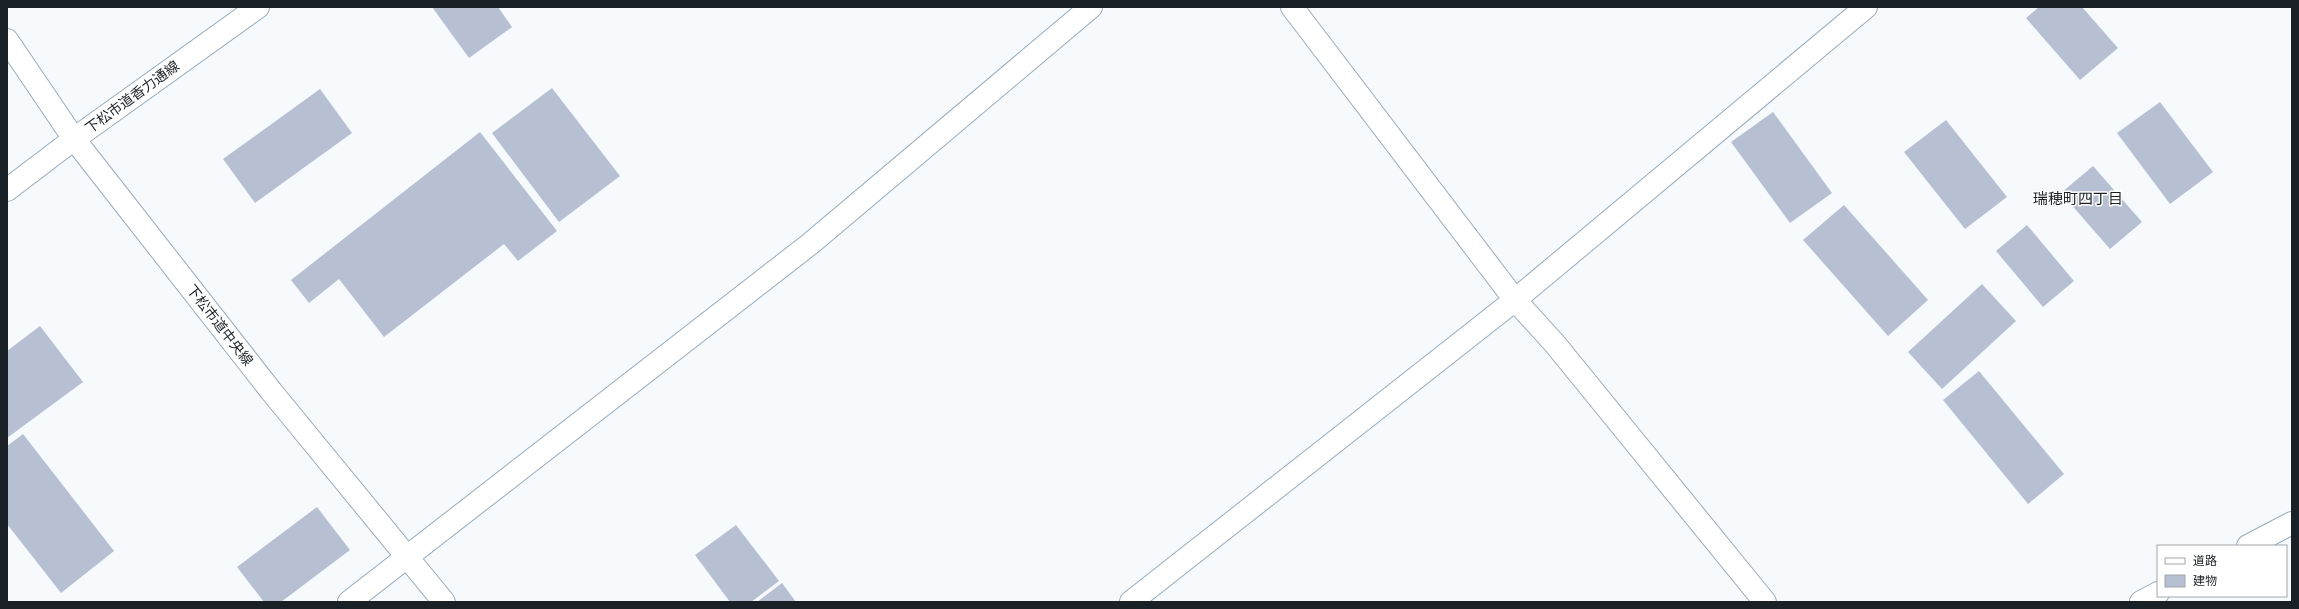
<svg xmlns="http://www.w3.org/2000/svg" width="2299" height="609" viewBox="0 0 2299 609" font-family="'Nunito Sans','Noto Sans JP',sans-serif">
	<rect width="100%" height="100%" fill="#f6fafd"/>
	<path fill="#b7c0d3" d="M432 7H498L512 27 469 58Z
		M2039 7H2082L2118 48 2080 80 2026 18Z
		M552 88 620 176 559 222 492 133Z
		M320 89 352 133 255 203 223 159Z
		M2160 102 2213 172 2170 204 2117 133Z
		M1773 112 1832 193 1790 223 1731 142Z
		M1946 120 2007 197 1965 229 1904 152Z
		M480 132 557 231 518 261 504 244 384 337 339 279 309 303 291 280Z
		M2093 166 2142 222 2110 249 2061 193Z
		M1844 205 1928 300 1888 336 1803 240Z
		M2027 225 2074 281 2043 307 1996 251Z
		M1982 284 2016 321 1942 389 1908 352Z
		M40 326 83 382 7 438V351Z
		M1979 371 2064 474 2028 504 1943 400Z
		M23 434 114 551 61 593 7 524V446Z
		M317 507 350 550 281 602H264L237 567Z
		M736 525 779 581 751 602H730L695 555Z
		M782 583 796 602H757Z"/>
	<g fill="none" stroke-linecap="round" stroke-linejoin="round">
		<defs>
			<path id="minor" d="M1292 7 1515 300 1555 344 1765 602
				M7 40 74 139 271 391 444 602
				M7 190 74 139 258 7
				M2248 546 2292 523
				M349 602 810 244 1091 7
				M1131 602 1515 300 1866 7
				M2141 602 2158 593"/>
		</defs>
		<use href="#minor" stroke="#9aabba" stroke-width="24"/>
		<use href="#minor" stroke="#fff" stroke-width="22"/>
	</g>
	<g text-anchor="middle" stroke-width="3" stroke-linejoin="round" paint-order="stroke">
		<g font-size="14" fill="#1a2126" stroke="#fff">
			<text transform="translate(132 97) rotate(-36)" y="5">下松市道香力通線</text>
			<text transform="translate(220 325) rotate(52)" y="5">下松市道中央線</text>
		</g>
		<g font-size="15" fill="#1a2126" stroke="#fff">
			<text x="2078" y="204">瑞穂町四丁目</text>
		</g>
	</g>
	<rect width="2299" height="609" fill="none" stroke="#1a2126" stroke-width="16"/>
	<rect x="2157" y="545" width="130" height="52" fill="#ffffff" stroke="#a3a6a8"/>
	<rect x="2165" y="558" width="20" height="6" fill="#ffffff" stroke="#a3a6a8"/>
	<text x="2193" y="565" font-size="12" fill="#1a2126">道路</text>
	<rect x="2165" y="575" width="20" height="12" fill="#b7c0d3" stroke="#a3a6a8"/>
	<text x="2193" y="585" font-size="12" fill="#1a2126">建物</text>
</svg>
